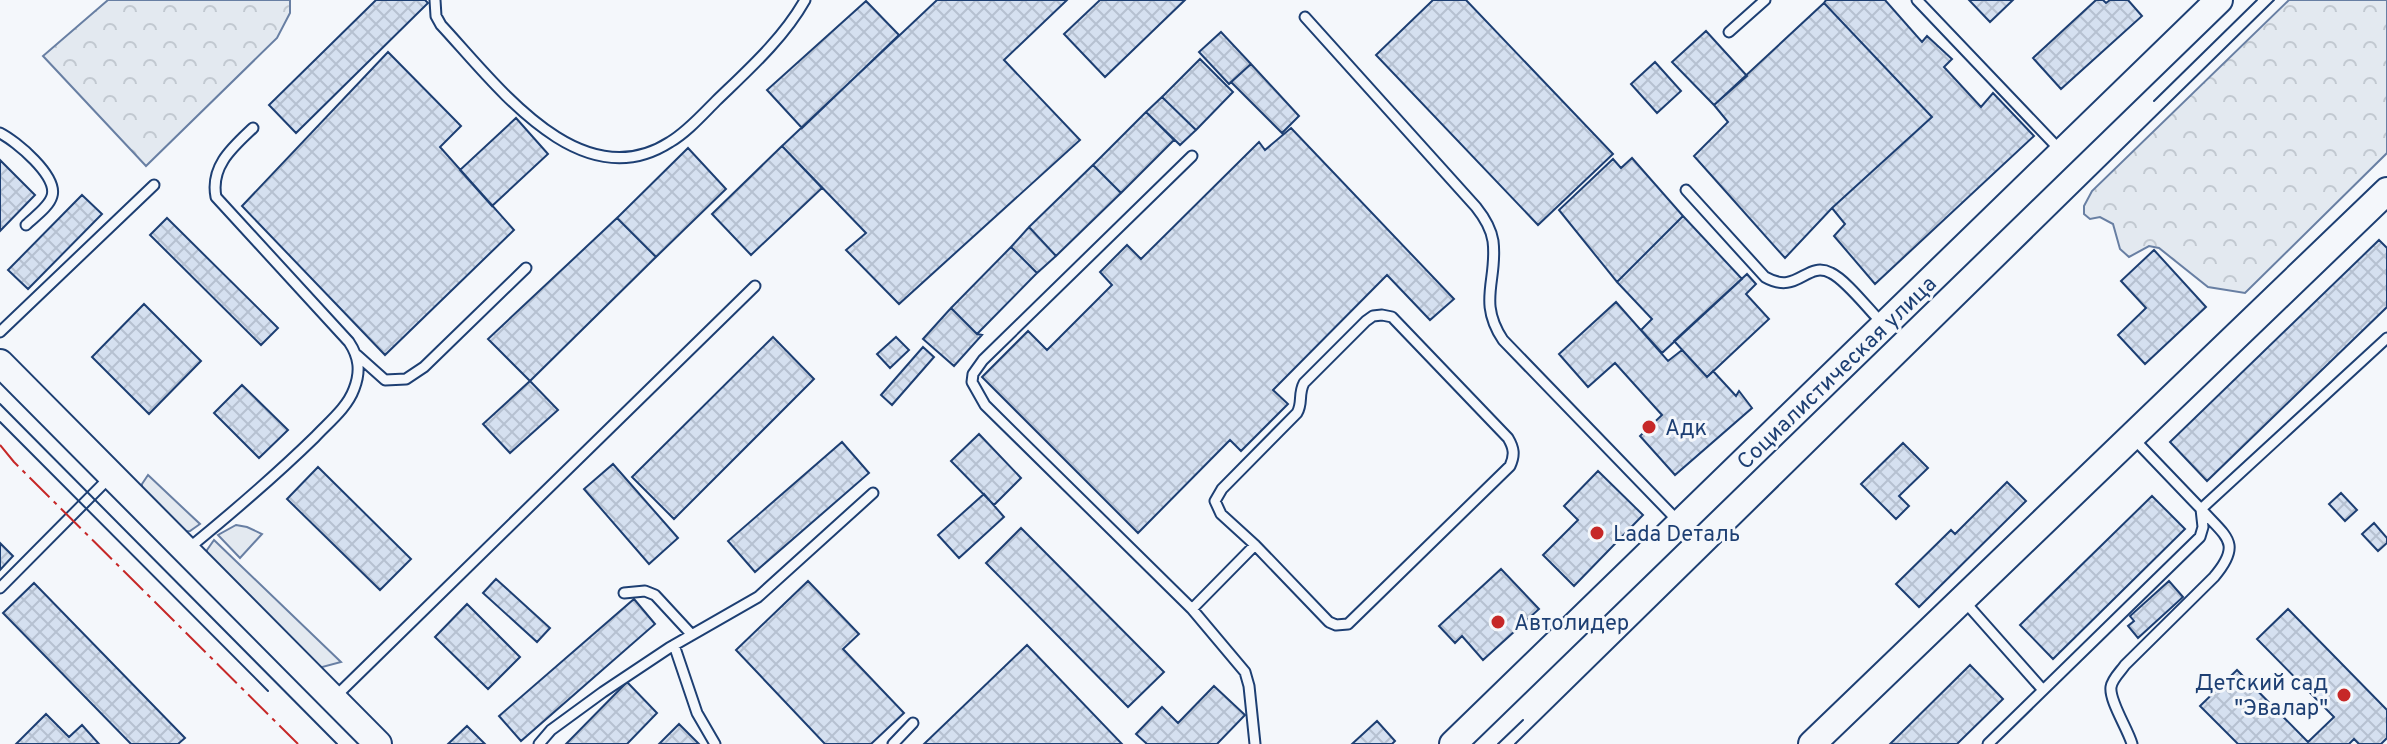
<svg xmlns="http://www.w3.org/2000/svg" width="2387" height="744" viewBox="0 0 2387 744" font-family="Overpass,sans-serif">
	<defs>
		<pattern id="forest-crowns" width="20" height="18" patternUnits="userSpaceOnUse" patternTransform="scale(2)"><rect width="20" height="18" fill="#e3e9f0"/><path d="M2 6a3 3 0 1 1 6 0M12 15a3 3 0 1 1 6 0" fill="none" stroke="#c2c9d1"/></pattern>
		<pattern id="building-cross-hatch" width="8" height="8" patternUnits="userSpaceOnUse" patternTransform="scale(2)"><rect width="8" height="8" fill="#d5e0f0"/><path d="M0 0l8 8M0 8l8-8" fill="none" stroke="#b6c1d1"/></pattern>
	</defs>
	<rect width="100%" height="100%" fill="#f4f7fb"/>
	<path fill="#e3e9f0" stroke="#687fa3" stroke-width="2" d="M148 475 200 524 190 531 178 532 142 489V484Z
		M236 525 247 527 262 534 240 558 218 535Z
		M214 540 341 662 315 669 207 561V550Z"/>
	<path fill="url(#forest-crowns)" stroke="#687fa3" stroke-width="2" d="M108 0H290V13L277 38 146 166 43 56Z
		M2289 0H2387V153L2245 293 2208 287 2159 248 2149 246 2129 257 2120 249 2113 224 2100 217 2090 219 2084 214V206L2092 191Z"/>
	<path fill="url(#building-cross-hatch)" stroke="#1d3f73" stroke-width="2" d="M376 0H425L428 3 296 133 269 105Z
		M1067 0 1004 60 1080 140 899 304 846 250 866 233 782 146 937 0Z
		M1100 0H1185L1105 77 1064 34Z
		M1433 0H1466L1613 154 1538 225 1376 55Z
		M1826 0H1885L1922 42 1927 36 1952 59 1944 67 1981 107 1993 93 2034 136 1875 284 1834 236 1845 224 1832 208 1932 117 1824 3Z
		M1969 0H2013L1990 22Z
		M2096 0H2103L2106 3 2110 0H2128L2142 16 2061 89 2033 58Z
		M866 1 899 35 802 128 767 90Z
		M1824 3 1932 117 1832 208 1785 258 1694 156 1728 122 1714 105Z
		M1706 31 1747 76 1714 105 1672 62Z
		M1221 32 1251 64 1229 84 1199 52Z
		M388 52 461 126 440 147 514 230 385 355 242 206Z
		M1200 59 1233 92 1196 130 1162 97Z
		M1655 62 1681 91 1657 113 1631 84Z
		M1251 64 1299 116 1282 133 1231 82Z
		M1162 97 1196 130 1180 145 1146 112Z
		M1146 112 1174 140 1121 193 1093 165Z
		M516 118 548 154 492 206 460 170Z
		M1291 128 1454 299 1430 320 1387 275 1273 390 1288 404 1241 451 1230 440 1138 533 982 377 1028 331 1047 350 1112 285 1100 272 1127 245 1141 259 1259 142 1265 150Z
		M782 146 822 188 751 255 712 214Z
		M688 148 726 189 656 257 617 218Z
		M1632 158 1683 216 1617 282 1559 210 1613 159 1621 168Z
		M0 160 35 195 0 231Z
		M1093 165 1121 193 1056 256 1029 227Z
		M82 195 102 214 28 289 8 270Z
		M1683 216 1742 279 1662 353 1641 330 1652 319 1617 282Z
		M167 218 278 328 261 345 150 235Z
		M617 218 656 257 530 381 488 339Z
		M1029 227 1056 256 1037 273 1011 247Z
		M2379 240 2387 248V307L2207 481 2170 442Z
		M1011 247 1037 273 977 334 951 308Z
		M2154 250 2206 307 2145 364 2118 335 2146 308 2121 281Z
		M1747 274 1756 284 1746 294 1769 319 1707 377 1674 341Z
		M1616 302 1668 361 1682 350 1707 377 1713 371 1736 396 1739 391 1752 408 1675 475 1640 436 1662 415 1615 363 1588 387 1559 354Z
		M144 304 201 361 149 414 92 357Z
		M951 308 977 334 982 335 954 366 923 339Z
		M773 337 814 379 674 519 632 477Z
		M896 337 909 350 890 368 877 354Z
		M923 347 934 357 892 405 881 395Z
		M530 381 558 410 510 453 483 424Z
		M242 385 288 430 259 458 214 413Z
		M979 434 1021 478 994 505 951 461Z
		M842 442 869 473 755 572 728 541Z
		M1903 443 1928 468 1899 496 1909 506 1896 519 1861 484Z
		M613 464 678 538 649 564 584 489Z
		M318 467 411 559 380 590 287 499Z
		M1598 471 1643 515 1574 586 1543 555 1578 520 1564 506Z
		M2007 482 2026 501 1919 607 1896 584 1951 530 1955 534Z
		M2341 493 2357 510 2345 521 2329 504Z
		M984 494 1004 517 959 558 938 535Z
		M2152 496 2185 529 2053 659 2020 625Z
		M2374 523 2387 538V543L2378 551 2362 534Z
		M1021 528 1164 672 1128 707 986 563Z
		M0 543 13 556 0 570Z
		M1501 569 1539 609 1483 660 1462 636 1455 643 1439 626Z
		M496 579 550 628 537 642 483 593Z
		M808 581 859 634 843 649 904 713 871 744H825L736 650Z
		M2169 581 2183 597 2138 638 2128 626 2134 621 2130 616Z
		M34 583 185 738 178 744H131L3 613Z
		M634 599 655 624 521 741 499 716Z
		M467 604 520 657 488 689 435 637Z
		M2288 609 2387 710V738L2381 744H2359L2354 739 2349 744H2238L2200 706 2237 670 2308 742 2334 717 2257 639Z
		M1027 645 1122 744H924Z
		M1970 665 2003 699 1957 744H1890Z
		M627 682 657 713 627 744H566Z
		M1214 686 1245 715 1217 744H1147L1136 734 1162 707 1178 723Z
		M46 714 69 737 82 725 99 744H16Z
		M1377 721 1395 741 1392 744H1352Z
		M679 724 699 744H659Z
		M467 726 485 744H448Z"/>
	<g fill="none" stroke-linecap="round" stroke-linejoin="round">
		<defs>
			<path id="lane" d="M435 0 436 16 441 25C496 84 580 200 670 142 687 132 702 115 716 101 748 70 783 39 805 0
				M1917 0 2060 150
				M1305 17 1476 207C1484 217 1491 228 1493 241 1498 280 1477 301 1503 340L1678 521
				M1729 32 1765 0
				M0 133C16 141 58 176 52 196 49 207 34 217 26 225
				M1192 156 983 360 973 374 972 382 985 405 1192 609
				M1686 190 1765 277C1798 296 1806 260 1831 273 1846 280 1869 310 1882 323
				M1382 315 1392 317 1508 438C1514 448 1515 455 1510 466L1348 624 1336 625 1329 622 1255 545 1221 514 1215 501 1222 489 1297 413C1303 403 1298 394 1304 383L1366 321 1373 316Z
				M0 332 154 185
				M357 355 385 380 406 379 424 367 526 268
				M2132 437 2201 509 2387 338
				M189 548C233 512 274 477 315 437 329 422 347 408 354 389 361 371 359 357 349 342L216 197C210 166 233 147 253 128
				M0 588 109 478
				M624 593 645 591 655 595 692 635
				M1965 602 2043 690
				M674 645 697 713 715 744
				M336 696 755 286
				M539 744 551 730 603 692 669 648 758 597 873 493
				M893 744 913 723
				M1255 744 1249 686 1245 672 1192 609 1255 545
				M1988 744 2200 537 2203 527 2201 509
				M2132 744C2128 729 2109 701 2111 687 2112 679 2121 671 2125 665L2214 577C2243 543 2226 537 2201 509"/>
			<path id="secondary" d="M0 363 378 744
				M1453 744 2219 0
				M1812 744 2387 191"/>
		</defs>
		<use href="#lane" stroke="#1d3f73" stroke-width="13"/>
		<use href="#secondary" stroke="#1d3f73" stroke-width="30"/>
		<use href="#lane" stroke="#f4f7fb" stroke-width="9"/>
		<use href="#secondary" stroke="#f4f7fb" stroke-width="26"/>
		<path stroke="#1d3f73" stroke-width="2" d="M2154 101 2257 0
			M0 404 337 744
			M0 422 268 691
			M1498 744 1523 720
			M1515 744 2274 0"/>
		<path stroke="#c62828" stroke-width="2" stroke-dasharray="28 6 4 6" stroke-linecap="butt" d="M0 445 14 462 298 744"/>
	</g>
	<g fill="#c62828" stroke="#f4f7fb" stroke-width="3">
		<circle cx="1649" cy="427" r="8"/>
		<circle cx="1597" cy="533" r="8"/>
		<circle cx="1498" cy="622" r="8"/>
		<circle cx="2344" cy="695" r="8"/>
	</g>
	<g text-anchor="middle" stroke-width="6" stroke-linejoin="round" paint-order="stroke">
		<g font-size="22" fill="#1d3f73" stroke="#f4f7fb">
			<text transform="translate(1836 372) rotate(-44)" y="8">Социалистическая улица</text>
		</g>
		<g font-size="22" fill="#1d3f73" stroke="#f4f7fb" text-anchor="start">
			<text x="1665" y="435">Адк</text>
			<text x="1613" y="541">Lada Dеталь</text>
			<text x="1514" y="630">Автолидер</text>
			<text x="2328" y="690" text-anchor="end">Детский сад<tspan x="2328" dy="25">"Эвалар"</tspan></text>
		</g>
	</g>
</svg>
